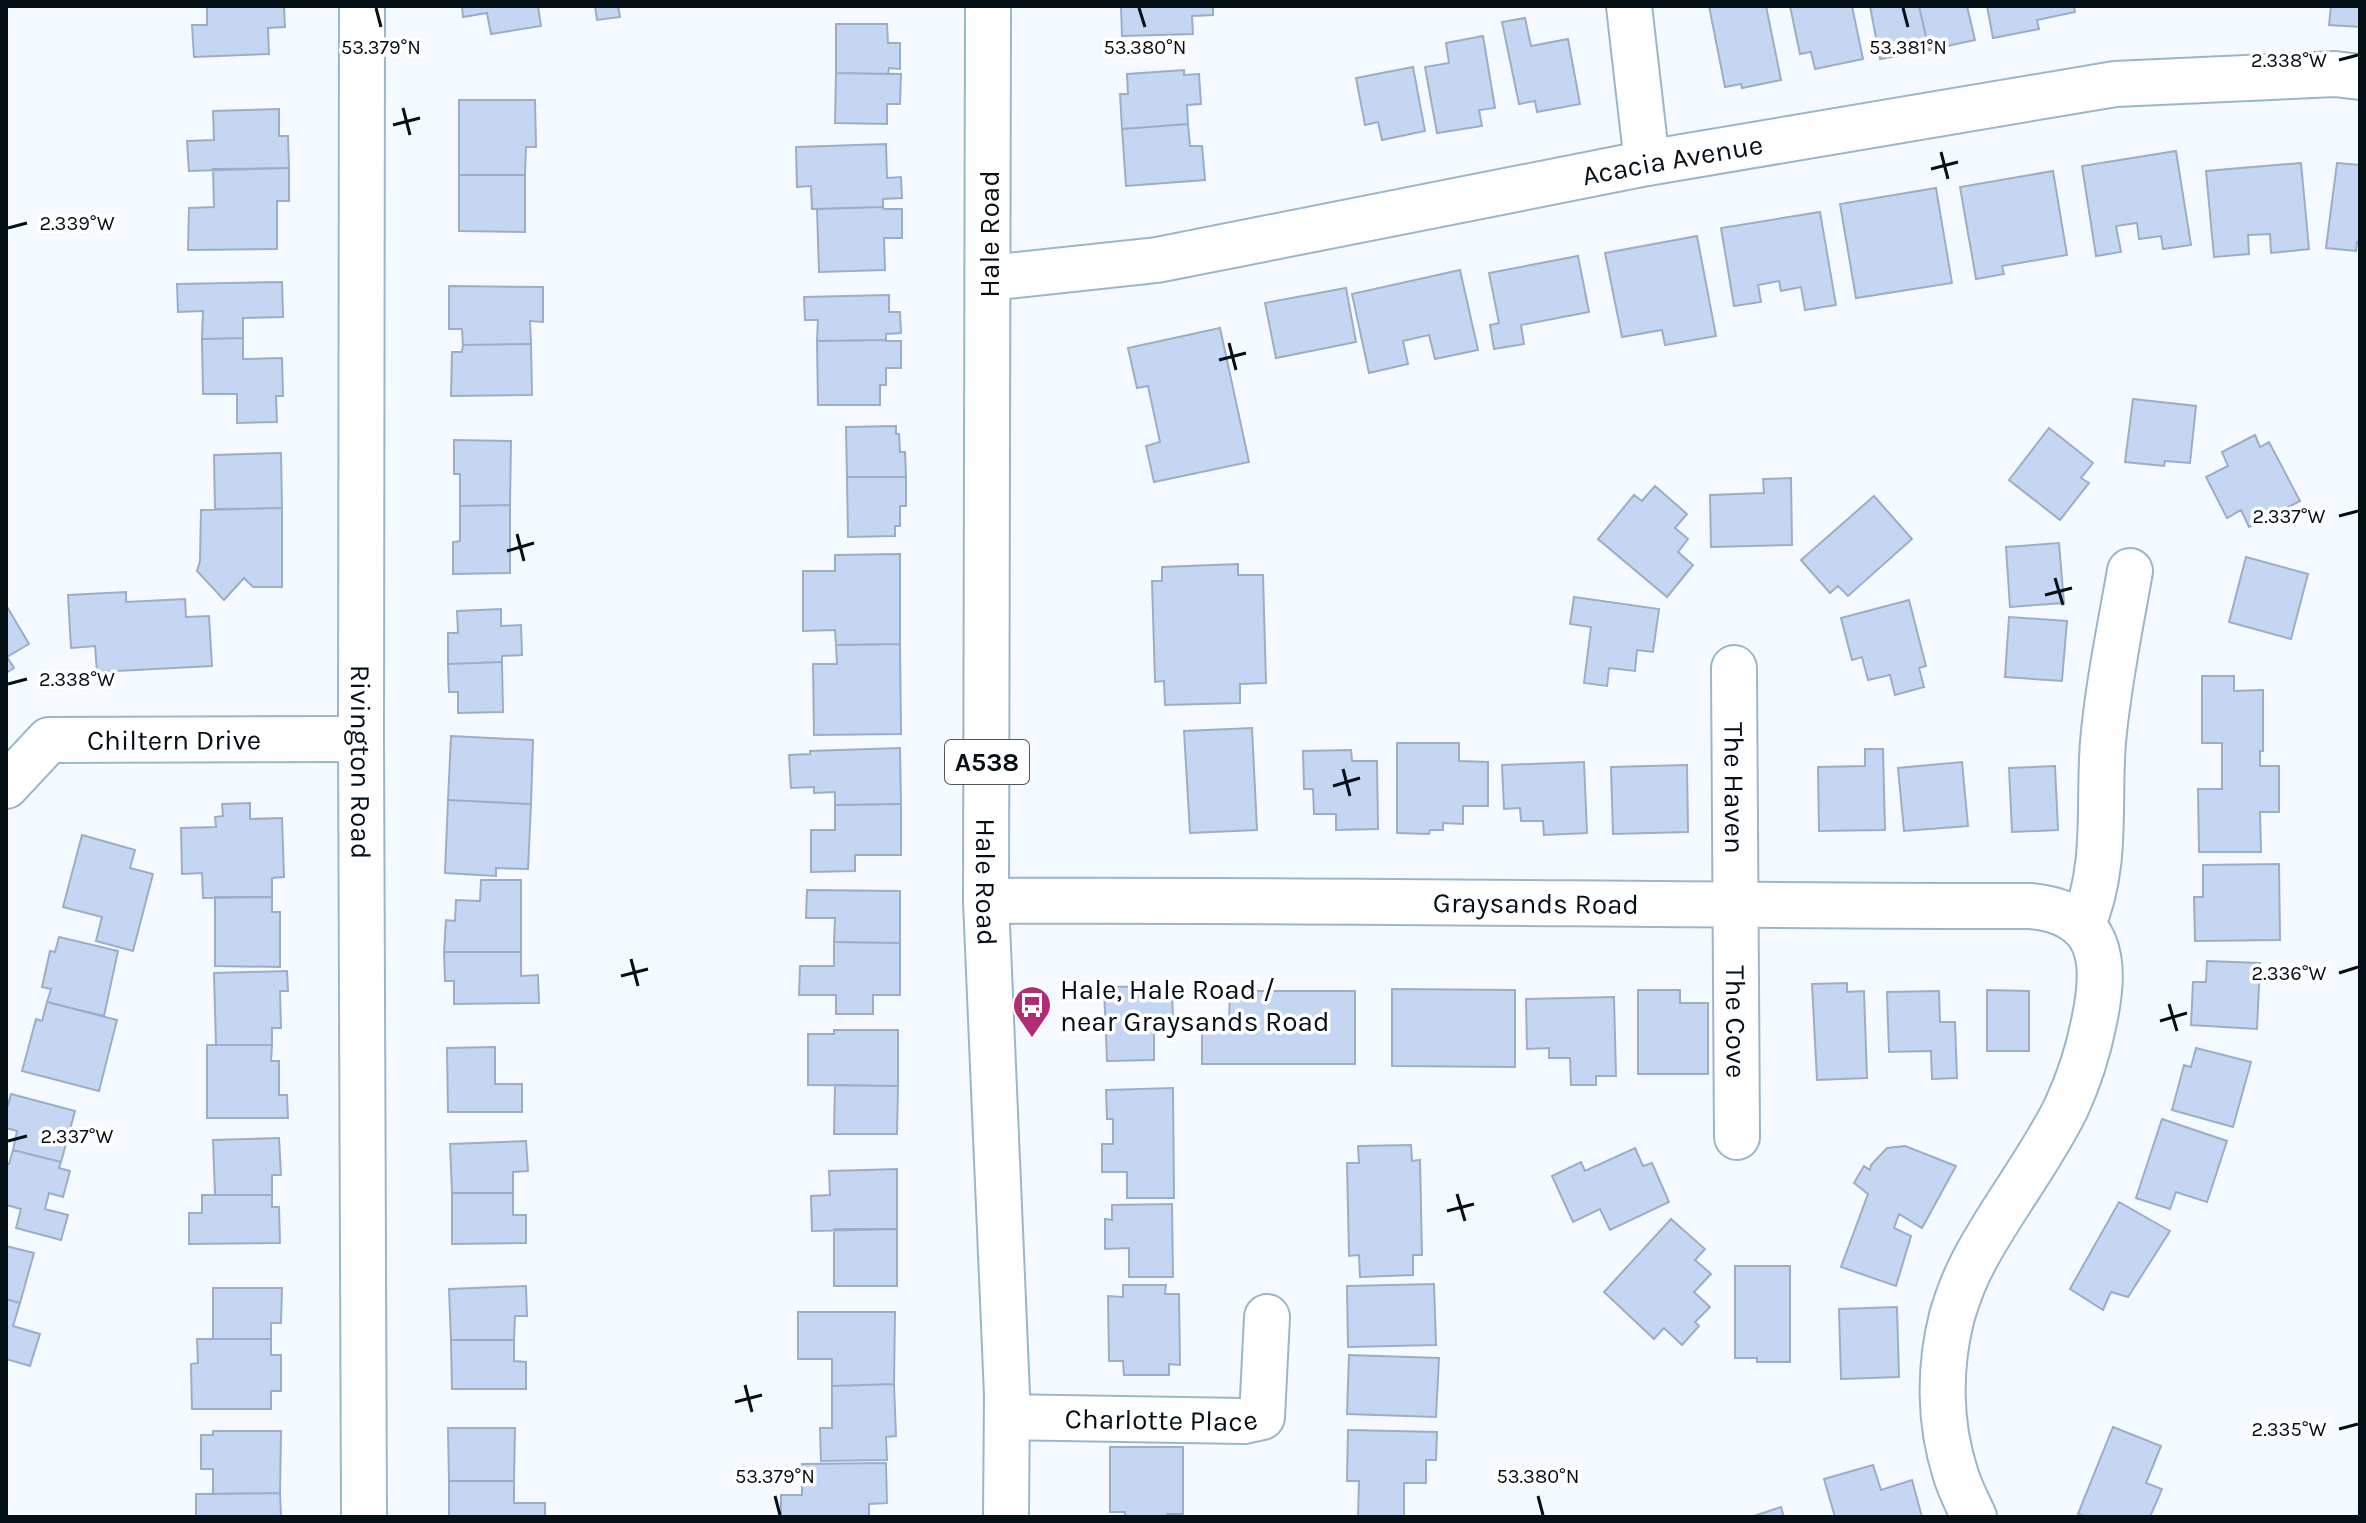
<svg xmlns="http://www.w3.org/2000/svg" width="2366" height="1523" viewBox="0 0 2366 1523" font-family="Karla,sans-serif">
	<rect width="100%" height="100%" fill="#f4faff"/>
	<path fill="#c5d6f3" stroke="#9cadc9" stroke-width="2" d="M207 6H284L285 27 268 28 269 54 194 57 192 25H207Z
		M462 6H538L541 26 491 34 487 13 463 17Z
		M595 6H618L620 17 597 20Z
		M1121 6H1213V15L1192 16 1193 34 1122 36Z
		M1709 6H1766L1781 80 1742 88 1741 84 1725 87Z
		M1790 6H1852L1863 59 1815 69 1811 52 1800 54Z
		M1870 6H1919L1929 50 1880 59Z
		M1919 6H1967L1975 40 1929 50Z
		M1987 6H2074L2075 12 2037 20 2039 29 1993 38Z
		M2331 6H2360V27L2329 25Z
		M1525 18 1531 46 1568 39 1580 104 1537 112 1535 101 1519 104 1502 22Z
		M836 24H887L888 43H900V69L889 68 888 74 836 73Z
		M1483 36 1495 108 1479 110 1482 126 1437 133 1425 67 1449 63 1446 43Z
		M1413 67 1425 131 1382 140 1378 122 1365 125 1356 78Z
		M1184 70V75L1199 74 1201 104 1187 105 1188 124 1122 129 1120 94H1128L1127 74Z
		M836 73 901 74 900 104H887V124L835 123Z
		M459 100H535L536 147H526L525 175H459Z
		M279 109V136H288L289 168 189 171 187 141 214 140 213 111Z
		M1188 124 1190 146H1202L1205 180 1126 186 1122 129Z
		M886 144 887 178 901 177 902 198 883 199V207L812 209 811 186 797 187 796 147Z
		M2176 151 2191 245 2163 249 2161 236 2139 239 2137 223 2116 226 2121 252 2096 256 2082 166Z
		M2301 163 2309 249 2271 253 2270 234 2248 235 2249 254 2214 257 2206 171Z
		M2337 163 2360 165V243L2357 242 2356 251 2326 248Z
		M289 168V201H277V249L188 250 189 208 214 207 213 169Z
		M2053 171 2067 255 2002 266 2004 274 1976 279 1960 187Z
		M459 175H525V232L459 231Z
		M1936 188 1952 283 1856 298 1840 204Z
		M883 207 884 209H902V238H884L885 270 819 272 817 209Z
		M1820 212 1836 305 1805 310 1801 287 1781 291 1779 281 1758 285 1761 302 1734 306 1721 228Z
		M1697 236 1716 336 1665 345 1662 330 1622 337 1605 253Z
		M1578 256 1589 312 1521 325 1524 344 1494 349 1490 325 1499 323 1489 273Z
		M1460 270 1478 350 1435 359 1429 335 1403 341 1408 364 1369 373 1352 294Z
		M282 282 283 317 243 318V338L202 339 203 311 178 312 177 284Z
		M449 286 543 287V322L530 321 531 344 463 345 462 329H449Z
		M1346 288 1356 342 1276 358 1265 303Z
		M889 295V312H900L901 333 886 334V340L817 341 818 320H805L804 297Z
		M1220 328 1249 462 1154 482 1146 446 1160 442 1148 386 1137 388 1128 348Z
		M243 338V359L282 358 283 396H276L277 422 237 423V394H203L202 339Z
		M886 340V341H901V368H886V385H880V405H818L817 341Z
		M531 344 532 395 451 396 452 352H462L463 345Z
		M2133 399 2196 406 2190 463 2165 461 2164 466 2125 462Z
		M896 426V434H899L900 452H905L906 477H847L846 427Z
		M2049 428 2093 463 2081 478 2089 483 2060 520 2009 480Z
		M2255 435 2260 447 2269 442 2300 501 2249 527 2241 510 2227 518 2206 477 2228 466 2222 452Z
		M454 440 511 441 510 505 460 506V474H454Z
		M281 453 282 508 215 509 214 455Z
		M847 477H906V506H900V526H895V536L848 537Z
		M1791 478 1792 545 1711 547 1710 495 1764 493 1763 479Z
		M1655 486 1687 514 1675 528 1688 539 1678 552 1693 565 1667 597 1598 539 1634 495 1642 501Z
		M1874 496 1912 539 1848 596 1838 586 1830 593 1801 560Z
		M510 505V573L453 574V542L460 541V506Z
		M282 508V587H253L244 578 224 600 197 571 200 561 201 510Z
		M2059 543 2064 603 2010 607 2006 547Z
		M900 554V644L836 645 835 630 803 631V571H835V555Z
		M2246 557 2308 574 2291 639 2229 622Z
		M1238 564V575H1263L1266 683 1240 684V703L1165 705 1164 681 1155 682 1152 581H1162V567Z
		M126 592V602L185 599 186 617 209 616 212 666 97 672 95 646 71 648 68 595Z
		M1574 597 1659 609 1653 652 1637 650 1635 671 1609 668 1607 686 1584 683 1591 627 1570 624Z
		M1909 600 1926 666 1919 668 1924 687 1895 695 1890 675 1868 680 1862 657 1852 660 1841 618Z
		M6 605 29 644 7 657 14 668 6 673Z
		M501 609V626L521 625 522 655 502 656V662L448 664V633H458L457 611Z
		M2009 617 2067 621 2062 681 2005 677Z
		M900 644 901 734 814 735 813 664H837L836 645Z
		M502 662 503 712 458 713V692H449L448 664Z
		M2202 676H2234V691L2263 690V751H2260V766H2279V812H2260L2261 852H2199L2198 789H2222V743H2202Z
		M1252 728 1257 830 1190 833 1184 731Z
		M451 736 533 740 531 804 448 800Z
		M1397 743H1459V761L1488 762V806H1463V824L1443 823V830H1430L1429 834 1397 833Z
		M900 748 901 804 835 805V792L814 793V787L791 788 789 755 810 754V751Z
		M1865 749H1883L1885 830 1819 831 1818 767 1865 766Z
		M1351 750 1352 761H1377L1378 829 1336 830V814H1314L1313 789H1304L1303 751Z
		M1584 762 1587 833 1544 835 1543 821H1521L1520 808 1504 809 1502 765Z
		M1962 762 1968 826 1904 831 1898 768Z
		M1687 765 1688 832 1613 834 1611 767Z
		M2055 766 2058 830 2012 832 2009 768Z
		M448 800 531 804 528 869 496 868V876L445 873Z
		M250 803V819L282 818 284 877 272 878V897L203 898 202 873 182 874 181 828 216 827 215 817 223 816 222 804Z
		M901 804V855H855V871L811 872V830H835V805Z
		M82 835 135 850 130 868 153 874 133 951 96 941 102 917 63 907Z
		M2279 864 2280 940 2195 941 2194 897H2203V865Z
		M481 880H521V952H444L446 920 455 921 456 900 480 901Z
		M807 890 900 891V943L834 942 835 918H806Z
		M215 897H272V912H280V967L215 966Z
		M59 937 118 951 104 1016 47 1002 51 989 42 987 50 951 55 952Z
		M834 942 900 943V995H873V1014H836V995H799L800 966H834Z
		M444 952H521V976L538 975 539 1003 454 1004V981H445Z
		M2207 961 2260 963 2257 1029 2191 1025 2193 982H2206Z
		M287 971 288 991H280L281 1028H272V1045H216L214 973Z
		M1847 983V992L1864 991 1867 1078 1817 1080 1812 984Z
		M1172 986 1173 1021 1154 1022V1060L1107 1061 1104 987Z
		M1392 989 1515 990V1067L1392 1066Z
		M1638 990H1680V1003H1708V1074H1638Z
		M1987 990 2029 991V1051H1987Z
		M1230 991H1355V1064H1202V1021H1229Z
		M1939 991 1940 1022H1955L1957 1078 1932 1079 1931 1051 1889 1052 1887 992Z
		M1614 997 1616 1076H1596V1085H1571L1570 1058H1549V1048L1527 1049 1526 999Z
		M47 1002 117 1020 99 1091 22 1071 36 1019 42 1021Z
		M834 1030H898V1086L808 1085V1034H834Z
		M207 1045H272L271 1061H279V1095H287L288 1118H207Z
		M495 1047V1084H522V1112H448L447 1048Z
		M2196 1048 2251 1062 2233 1127 2172 1110 2184 1065 2191 1067Z
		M835 1085 898 1086 897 1134H834Z
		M1173 1088 1174 1198H1127V1172H1102V1144H1113V1119H1107L1106 1090Z
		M11 1094 75 1111 61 1162 13 1150 17 1131 6 1128V1112Z
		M2162 1119 2227 1141 2207 1202 2176 1192 2170 1209 2136 1198Z
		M279 1138 281 1175H272V1195H215L213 1140Z
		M526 1141 528 1171 513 1172V1193H452L450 1144Z
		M1411 1145 1412 1161 1420 1160 1422 1255H1413V1275L1360 1277 1359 1255 1349 1256 1347 1163H1359L1358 1146Z
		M1905 1146 1956 1166 1922 1228 1899 1214 1894 1228 1911 1236 1896 1286 1841 1267 1868 1194 1854 1183 1864 1166 1870 1170 1871 1165 1887 1148Z
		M1635 1148 1643 1166 1652 1163 1669 1202 1610 1230 1600 1209 1573 1222 1552 1176 1581 1162 1585 1171Z
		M13 1150 61 1162 59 1168 70 1171 63 1197 49 1193 45 1209 68 1215 61 1240 16 1228 21 1209 6 1205V1164H9Z
		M897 1169V1229L812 1231 811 1196 830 1195 829 1171Z
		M452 1193H513V1215H526V1243L452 1244Z
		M202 1195H272V1207H279L280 1243 189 1244V1213H202Z
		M2119 1202 2170 1231 2128 1297 2111 1292 2103 1310 2070 1289Z
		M1172 1204 1173 1277H1129V1248L1105 1249V1219L1112 1220V1205Z
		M1671 1219 1705 1249 1695 1260 1711 1274 1694 1292 1710 1307 1695 1322 1699 1326 1682 1345 1664 1328 1654 1339 1604 1292Z
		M834 1229H897V1286H834Z
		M6 1246 34 1253 20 1303 6 1299Z
		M1735 1266H1790V1362H1757V1358H1735Z
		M1434 1284 1436 1345 1348 1347 1347 1286Z
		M1123 1285H1166L1165 1294H1179L1180 1365 1169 1364V1375H1124L1123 1361H1109L1108 1296 1123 1297Z
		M526 1286 527 1316H515L514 1340H451L449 1289Z
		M213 1288H282L281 1323H271V1339H213Z
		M6 1299 20 1303 13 1326 40 1334 30 1366 6 1359Z
		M1897 1307 1899 1377 1841 1379 1839 1309Z
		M798 1312H895L894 1384 832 1386V1359H798Z
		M197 1339H271V1355H281V1391H271V1409H192L191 1364 198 1363Z
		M451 1340H514V1361L526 1362V1389H452Z
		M1349 1355 1439 1358 1436 1417 1347 1414Z
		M894 1384 896 1436 886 1437 887 1460 821 1461 820 1428H832V1386Z
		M2113 1427 2161 1446 2146 1483 2162 1489 2150 1517H2087L2078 1514Z
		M448 1428H515L514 1481H449Z
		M1348 1430 1437 1432 1436 1460H1426V1483H1404V1517H1358L1359 1481H1347Z
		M213 1431H281L280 1493 213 1494V1469H201V1435H213Z
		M1110 1447H1183V1514H1167V1517H1125V1512H1110Z
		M886 1463 887 1503 869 1504V1517H781V1495H802V1464Z
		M1873 1465 1881 1490 1912 1480 1922 1517H1835L1824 1479Z
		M449 1481H514V1503H545V1517H449Z
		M280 1493 281 1517H196V1494Z
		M1781 1507 1784 1517H1751Z"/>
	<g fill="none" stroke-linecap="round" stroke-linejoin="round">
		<defs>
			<g id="minor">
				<path id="s1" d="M362 6 361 739 364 1517"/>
				<path d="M1629 6 1647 163"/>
				<path id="s2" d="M989 278 1157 260 1647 163 2115 84 2335 74 2360 77"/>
				<path id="s3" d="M1734 668 1737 1137"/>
				<path id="s4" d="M6 786 49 740 361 739"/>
				<path id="s5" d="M986 901C1334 899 1682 906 2030 906 2103 913 2107 961 2094 1022 2088 1052 2079 1080 2066 1108 2040 1161 2002 1208 1975 1259 1965 1277 1958 1296 1952 1316 1939 1367 1939 1422 1955 1472 1959 1487 1967 1502 1974 1517"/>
				<path d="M2082 926C2108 867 2098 805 2103 742 2108 685 2120 628 2130 571"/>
				<path id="s6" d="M1007 1417 1244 1421 1262 1417 1267 1317"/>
			</g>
			<g id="major">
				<path id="s7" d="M988 6 986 901 1007 1395 1006 1517"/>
			</g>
		</defs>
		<use href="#minor" stroke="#99b7cc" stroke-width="48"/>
		<use href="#major" stroke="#99b7cc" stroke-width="48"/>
		<use href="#minor" stroke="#fff" stroke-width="44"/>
		<use href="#major" stroke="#fff" stroke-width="44"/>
	</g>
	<path fill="none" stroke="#050f16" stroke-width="3" d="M376 8 381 27M1139 8 1145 27M1903 8 1908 27M2339 60 2358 55M403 108 410 135M393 125 420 118M1941 152 1948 179M1931 169 1958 162M8 228 27 223M1229 343 1236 370M1219 360 1246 353M2339 516 2358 511M517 534 524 561M507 551 534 543M2055 578 2063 605M2045 595 2072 588M8 684 27 679M1343 769 1350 796M1333 786 1360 778M631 959 638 986M2339 973 2358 967M621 976 648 969M2169 1004 2177 1031M2160 1021 2187 1013M8 1141 27 1136M1457 1194 1465 1221M1447 1211 1474 1204M745 1385 752 1412M735 1402 762 1395M2339 1429 2358 1424M775 1496 780 1515M1538 1496 1543 1515"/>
	<defs>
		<symbol id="bus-pin" viewBox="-11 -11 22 30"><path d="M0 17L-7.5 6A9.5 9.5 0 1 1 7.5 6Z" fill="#b02c74" stroke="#fff"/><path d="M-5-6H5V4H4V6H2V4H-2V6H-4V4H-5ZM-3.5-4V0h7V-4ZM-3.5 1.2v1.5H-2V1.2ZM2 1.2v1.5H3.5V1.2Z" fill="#fff"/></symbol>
	</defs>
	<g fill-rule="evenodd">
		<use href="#bus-pin" x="1010" y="983" width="44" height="60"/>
	</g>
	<g text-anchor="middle" stroke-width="7" stroke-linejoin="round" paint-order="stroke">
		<rect fill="#fff" stroke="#50575c" stroke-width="2" x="945" y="740" width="84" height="44" rx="6"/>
		<g font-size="26" font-weight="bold" fill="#050f16">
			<text x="987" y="771">A538</text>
		</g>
		<g font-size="28" fill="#050f16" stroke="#fff">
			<text dy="10" stroke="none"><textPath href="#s2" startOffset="694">Acacia Avenue</textPath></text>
			<text transform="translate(989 234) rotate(-90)" y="10">Hale Road</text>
			<text dy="10" stroke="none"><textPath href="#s4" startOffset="188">Chiltern Drive</textPath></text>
			<text dy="10" stroke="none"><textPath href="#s1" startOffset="756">Rivington Road</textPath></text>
			<text dy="10" stroke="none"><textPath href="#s3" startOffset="120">The Haven</textPath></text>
			<text dy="10" stroke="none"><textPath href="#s7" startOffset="876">Hale Road</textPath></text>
			<text dy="10" stroke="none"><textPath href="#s5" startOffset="550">Graysands Road</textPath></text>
			<text dy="10" stroke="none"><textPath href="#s3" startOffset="354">The Cove</textPath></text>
			<text dy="10" stroke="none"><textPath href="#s6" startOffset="154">Charlotte Place</textPath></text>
		</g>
		<g font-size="28" fill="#050f16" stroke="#fff" text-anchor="start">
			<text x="1060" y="999">Hale, Hale Road /<tspan x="1060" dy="32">near Graysands Road</tspan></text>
		</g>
	</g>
	<g font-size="20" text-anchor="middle" fill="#050f16" stroke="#fff" stroke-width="7" stroke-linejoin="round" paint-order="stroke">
		<text x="381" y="54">53.379°N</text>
		<text x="1145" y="54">53.380°N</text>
		<text x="1908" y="54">53.381°N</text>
		<text x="2289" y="67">2.338°W</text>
		<text x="77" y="230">2.339°W</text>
		<text x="2289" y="523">2.337°W</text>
		<text x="77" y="686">2.338°W</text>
		<text x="2289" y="980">2.336°W</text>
		<text x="77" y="1143">2.337°W</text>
		<text x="2289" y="1436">2.335°W</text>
		<text x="775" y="1483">53.379°N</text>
		<text x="1538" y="1483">53.380°N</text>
	</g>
	<rect width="2366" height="1523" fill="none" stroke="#050f16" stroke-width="16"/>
</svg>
